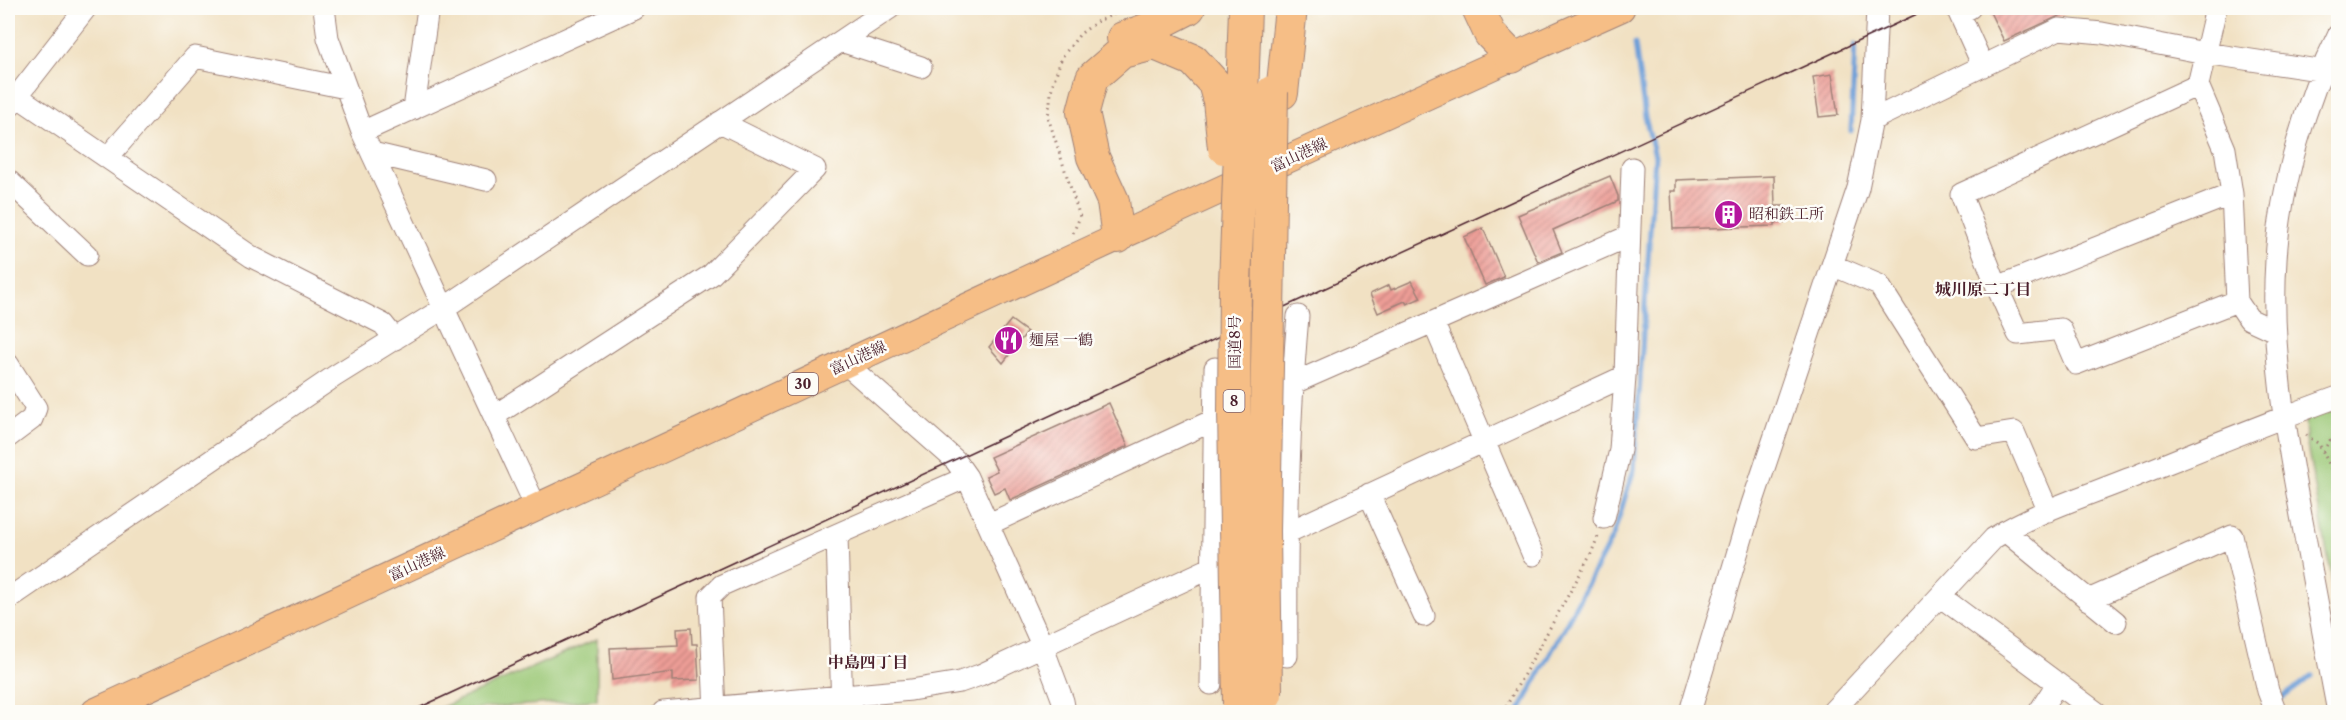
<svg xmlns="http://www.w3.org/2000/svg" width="2346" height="720" viewBox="0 0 2346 720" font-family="'Libre Caslon Text','Noto Serif JP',serif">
	<defs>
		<pattern id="building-hatch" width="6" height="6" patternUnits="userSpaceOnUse" patternTransform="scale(1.5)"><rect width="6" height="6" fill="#ed9d96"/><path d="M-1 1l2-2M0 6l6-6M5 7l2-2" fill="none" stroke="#c27f7b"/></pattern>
	</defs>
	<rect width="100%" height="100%" fill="#fdfcf7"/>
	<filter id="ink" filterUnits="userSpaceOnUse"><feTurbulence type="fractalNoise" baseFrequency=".0167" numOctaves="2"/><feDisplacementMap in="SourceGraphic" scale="12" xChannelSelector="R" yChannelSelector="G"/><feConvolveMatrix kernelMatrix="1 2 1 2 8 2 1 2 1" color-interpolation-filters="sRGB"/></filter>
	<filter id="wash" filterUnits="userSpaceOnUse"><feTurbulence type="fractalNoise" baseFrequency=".008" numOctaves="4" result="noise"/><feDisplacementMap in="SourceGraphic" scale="24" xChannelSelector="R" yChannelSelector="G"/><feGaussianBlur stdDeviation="1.35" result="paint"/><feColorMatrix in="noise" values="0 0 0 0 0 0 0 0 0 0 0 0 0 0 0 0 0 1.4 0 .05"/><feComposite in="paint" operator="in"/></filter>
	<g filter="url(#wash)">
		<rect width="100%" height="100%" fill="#f1e1c3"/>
		<path fill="#9ac775" stroke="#727350" stroke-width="1.5" d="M2338 405V611L2306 440 2305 417Z
			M597 639V700L430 712H431Z"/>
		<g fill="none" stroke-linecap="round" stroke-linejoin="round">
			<path stroke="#6d9fd8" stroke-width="5" d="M1851 131 1855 45
				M2278 701 2312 676
				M1519 712 1613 536 1634 469 1655 156 1645 117 1635 44"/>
		</g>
		<g id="blocks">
			<path fill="url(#building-hatch)" d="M1988 8H2077L2004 41Z
				M1832 74 1838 115 1819 117 1813 77Z
				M1610 176 1618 196V201L1553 230 1562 252 1538 262 1518 215Z
				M1774 176 1775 206H1784L1785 223H1775V226L1673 229 1671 191H1676V180Z
				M1483 228 1504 277 1485 285 1464 237Z
				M1412 281 1421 298 1407 304 1405 301 1378 313 1370 294 1389 285 1391 290Z
				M1011 320 1027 332 1003 363 989 347Z
				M1109 403 1128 446 1010 500 1005 488 994 493 986 476 997 471 990 457Z
				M691 628 692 644H697L699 680 673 681V672L612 680 610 648 678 645 677 629Z"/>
		</g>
	</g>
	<g filter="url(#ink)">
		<use href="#blocks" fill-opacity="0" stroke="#9e8077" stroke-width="1.5"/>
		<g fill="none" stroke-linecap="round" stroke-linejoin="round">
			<defs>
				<path id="minor" d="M324 8 328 38 362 132 537 509
					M1970 8 1959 13 1983 66
					M2216 8 2198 85 2225 149 2232 194 2237 301 2249 319 2275 331
					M2338 35C2306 99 2280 188 2276 260 2270 349 2286 434 2302 521 2314 585 2326 649 2338 712
					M841 41 921 67
					M2198 85 1961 194 1997 287 2018 334 2061 329 2076 364 2237 301
					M17 96 252 257 383 324 395 339
					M8 108 86 8
					M414 109 428 8
					M1872 120 2059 29 2102 33 2205 53 2338 73
					M362 132 634 8
					M372 153 486 180
					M108 157 195 57 346 88
					M8 180 87 255
					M1832 265 1879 285 1976 438 2014 432 2048 511
					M1997 287 2232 194
					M1433 322 1533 555
					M8 364 36 408 32 419 8 437
					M846 364 955 460 967 477 1042 645 1063 701 1065 712
					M494 416 711 275 815 169 720 122
					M1369 494 1424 616
					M1604 518 1620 450 1625 376 1632 168
					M989 524 1287 386 1629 236
					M2005 531 2116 622
					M837 535 842 712
					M1941 597 2096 712
					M8 599 335 376 444 308 890 8
					M2088 600 2232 536 2268 691 2276 712
					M1287 656C1286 542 1288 429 1298 316
					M1211 684 1215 368
					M663 712 911 690 960 682 980 675 1625 376
					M715 712 710 597 722 585 967 477
					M1690 712 1752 504 1858 188 1872 120 1877 8
					M1832 712 1994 538C2035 512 2083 497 2128 479 2198 451 2268 422 2338 397
					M2039 712 2057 684"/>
				<path id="major" d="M95 712C604 478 1110 237 1621 8"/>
				<path id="highway" d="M1478 8 1490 34 1512 57
					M1123 38 1148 29 1189 8
					M1282 93 1291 8
					M1242 97 1245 8
					M1118 237 1113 201 1093 157 1083 112 1092 78 1122 52 1155 44 1193 60 1214 83 1219 101"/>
			</defs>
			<use href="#minor" stroke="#9e8077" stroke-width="23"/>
			<use href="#major" stroke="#9e8077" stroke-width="29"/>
			<use href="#highway" stroke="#9e8077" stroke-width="34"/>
			<path stroke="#9e8077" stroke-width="3" stroke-dasharray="1.5 4.5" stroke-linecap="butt" d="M1073 233 1080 217 1048 117 1052 86 1062 57 1080 34 1098 21 1128 8
				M2306 435 2319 444 2338 482
				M2323 451 2338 428
				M1503 712 1590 556 1599 534"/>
			<use href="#minor" stroke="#fff" stroke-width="21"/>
			<use href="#major" stroke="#f6be86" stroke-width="27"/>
			<use href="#highway" stroke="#f6be86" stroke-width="32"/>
			<path stroke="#4a1f2b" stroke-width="1.5" d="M410 712 1930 8"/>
			<defs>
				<path id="highway-bridge" d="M1219 101 1224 148
					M1266 694 1264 531 1272 92
					M1239 704 1234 411 1235 284 1242 97"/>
			</defs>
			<use href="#highway-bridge" stroke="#9e8077" stroke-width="34" stroke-linecap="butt"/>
			<use href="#highway-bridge" stroke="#f6be86" stroke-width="32"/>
		</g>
	</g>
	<defs>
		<symbol id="building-disc" viewBox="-11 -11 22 22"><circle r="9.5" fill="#b5179e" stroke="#fdfcf7"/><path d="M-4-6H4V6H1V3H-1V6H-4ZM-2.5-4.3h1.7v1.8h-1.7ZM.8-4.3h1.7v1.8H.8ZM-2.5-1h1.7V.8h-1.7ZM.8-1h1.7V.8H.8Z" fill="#fff"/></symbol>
		<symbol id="restaurant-disc" viewBox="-11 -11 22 22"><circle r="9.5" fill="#b5179e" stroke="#fdfcf7"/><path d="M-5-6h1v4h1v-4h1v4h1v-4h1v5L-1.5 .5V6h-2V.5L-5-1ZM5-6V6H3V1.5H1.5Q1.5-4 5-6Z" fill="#fff"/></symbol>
	</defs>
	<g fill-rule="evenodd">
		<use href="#building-disc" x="1712" y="198" width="33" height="33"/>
		<use href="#restaurant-disc" x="992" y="324" width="33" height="33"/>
	</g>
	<g text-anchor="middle" stroke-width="5" stroke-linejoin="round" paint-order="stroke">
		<g fill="#fdfcf7" stroke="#806168" stroke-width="1.5">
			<rect x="788" y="373" width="30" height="22" rx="4.5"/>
			<rect x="1223.5" y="390" width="21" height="22" rx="4.5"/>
		</g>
		<g font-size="14" font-weight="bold" fill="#4a1f2b">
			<text x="803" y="389">30</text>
			<text x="1234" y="406">8</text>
		</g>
		<g font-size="15" fill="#4a1f2b" stroke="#fdfcf7">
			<text transform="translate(1299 155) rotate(-25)" y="5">富山港線</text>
			<text transform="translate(1235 342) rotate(-90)" y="5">国道8号</text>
			<text transform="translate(858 358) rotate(-25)" y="5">富山港線</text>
			<text transform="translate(417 564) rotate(-25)" y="5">富山港線</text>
		</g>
		<g font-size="15" fill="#4a1f2b" stroke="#fdfcf7" text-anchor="start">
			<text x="1749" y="219">昭和鉄工所</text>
			<text x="1029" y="345">麺屋 一鶴</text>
		</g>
		<g font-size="16" font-weight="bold" fill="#4a1f2b" stroke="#fdfcf7">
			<text x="1983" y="295">城川原二丁目</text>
			<text x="868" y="668">中島四丁目</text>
		</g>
	</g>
	<rect width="2346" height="720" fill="none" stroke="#fdfcf7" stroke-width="30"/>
</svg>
